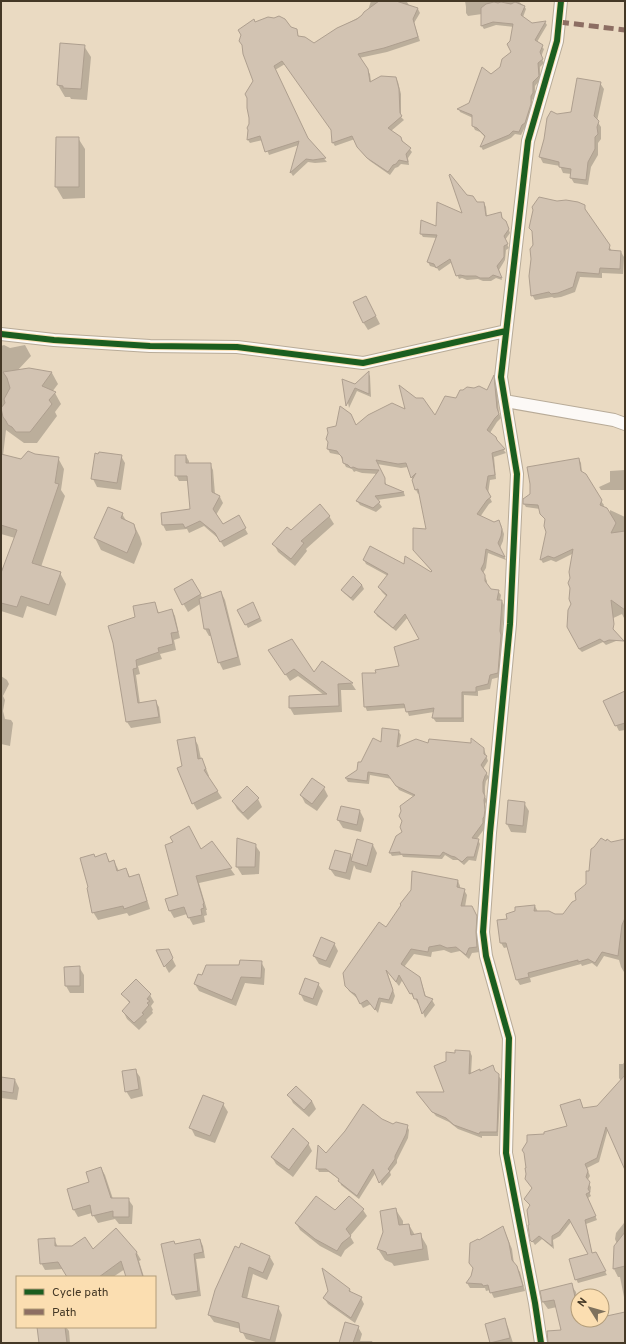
<svg xmlns="http://www.w3.org/2000/svg" width="626" height="1344" viewBox="0 0 626 1344" font-family="Overpass,sans-serif">
	<rect width="100%" height="100%" fill="#eadac2"/>
	<path fill="#0003" d="M371 1H404L407 2 410 7 418 9 420 13 414 23 420 41 387 52 359 58 370 74 371 82 396 78 398 82 401 94V117L404 120 391 131 400 138 412 152 408 158 409 165 401 164 398 167 395 168 390 175 370 161 361 151 355 139 335 146 333 143 332 130 285 64 275 70 308 140 327 162 315 163 308 162 293 176 291 173 299 145 269 155 263 140 250 143 248 140 254 82 255 23 296 29 299 38 314 44 337 29 363 15 368 10Z
		M465 1H518L524 6 526 9 523 17 531 24 545 22 547 25 537 42 544 49 541 57 544 63 540 67V80L535 86V97L532 100V108L527 127 524 129 521 135 515 134 511 138 483 150 481 147 485 137 480 132 475 130 473 126V118L460 112 459 109 470 104 491 75 501 67 513 52 511 42 514 27 496 25 484 29 482 26V14L468 16 466 13V7Z
		M61 44 84 46 91 57 87 100 71 99 70 97H65L58 85Z
		M600 83 604 89 597 121 601 127V139L598 143V155L591 167 588 185 574 183 571 178V174L563 173 560 166 543 163 540 157 557 115 572 113Z
		M57 138H78L85 149V198L63 199 56 187Z
		M466 196 477 203H484L486 207 487 217 501 213 503 220 507 225 510 233 505 240 509 248 506 250 505 260 499 270 502 280 496 278 491 281H483L478 279 467 280 462 278 459 279 452 262 439 271 437 268 430 266 428 262 437 238 423 237 421 234 464 214Z
		M584 206 587 214 612 251 621 252 624 257 623 274 602 273V278L580 277 575 292 561 297 554 298 552 297 535 300 532 295 533 233 530 228Z
		M366 297 380 324 368 330 363 322Z
		M4 345 10 348 25 345 31 356 17 371 29 369 52 373 58 384 52 392 55 393 61 404 55 412 57 416 37 443H24L6 430 3 456 21 460 35 455 58 458 64 469 61 490 65 496 41 567 60 573 66 584 56 616 27 606 23 618 1 611V576L15 538 1 534V346Z
		M368 373 370 376 371 397 357 391 349 408 344 380 355 386Z
		M494 377 496 380 499 413 501 418 497 422 490 433 506 453 494 457 496 479 490 480 488 494 492 502 489 504 480 517 501 525 504 534 503 541 500 548 506 560 488 553 486 568 483 573 487 581V585L491 590 498 591 501 595 500 601H502L504 605 502 637 503 640 500 677 492 679 490 689 478 691V696L464 695V722H436L433 718 434 712 409 716 406 708 367 711 365 706 377 674 400 667 421 640 408 617 396 631 377 616 375 612 387 597 382 592 379 587 388 576 366 564 364 560 405 566 435 575 414 550 427 530 420 493 418 494 416 490 408 467 401 468 377 464 387 486 404 493 405 496 377 500 382 507 376 512 360 505 357 501 378 474 362 473 356 471 354 472 352 469 346 467 340 455 330 453 328 449 356 426 407 411 435 417 456 399 487 391Z
		M99 455 121 456 125 463 121 490 97 487 93 479Z
		M186 456 189 461V464H210L213 470 215 494 220 497 223 503 216 515 222 525 238 516 248 534 224 547 219 539 204 526 189 533 187 529 166 531 163 525 162 513 191 510 188 481H179L176 475Z
		M579 459 581 463 582 473 601 501 604 505 603 507 610 516V510L625 517V620L622 614 607 621 616 641 606 645 603 642 582 652 579 649 572 605 571 588 574 553 556 562 551 560 543 563 541 560 547 532 546 520 541 514 540 509 526 507 524 504Z
		M625 470V490H601L599 487 610 482V471Z
		M122 514 127 522 134 525 140 537 142 544 134 564 101 550 95 538Z
		M329 516 334 524 306 549 307 551 295 566 278 552 274 544 291 531Z
		M192 580 203 599 221 592 225 600 241 665 223 670 219 662 212 636H209L205 629 200 604 188 612 175 589Z
		M362 585 364 589 353 601 344 593 342 590Z
		M154 603 159 613 172 610 175 616 180 638 174 640 176 650 160 654 162 659 138 666 140 674 136 675 140 704 155 701 159 707 161 723 131 728 127 722 136 618Z
		M254 607 262 621 248 628 238 610Z
		M274 657 314 674 322 662 352 684 356 690H341L342 712 294 715 290 708V697L324 695 298 676 290 681Z
		M1 676 7 680 9 684 3 696 5 700 3 711 5 719 11 720 13 723 10 746 1 744Z
		M625 692V730L619 731 616 725Z
		M398 731 401 735 399 747 429 745 484 749 488 761 483 769 489 777 486 781 485 787V797L487 800 485 804 486 814V821L484 823 485 828 476 840H478L480 844 476 861 469 860 464 865 458 860H453L445 855 442 859 403 857 402 855 392 856 390 853 403 832 415 797 399 790 392 779 370 775 369 784 348 782 346 779 358 771 362 763 382 744Z
		M194 738 198 745 201 759 205 766 209 776 208 777 222 798 197 810 193 803 183 767Z
		M324 788 328 796 317 811 305 803 301 795Z
		M258 799 262 807 248 820 237 809 233 801Z
		M524 803 529 811 526 833 511 832 507 824Z
		M360 811 364 819 361 832 343 828 338 820Z
		M238 839 255 845 260 852 259 874 242 875 237 867Z
		M625 840V972H624L621 967 619 960 604 956 597 967 592 963 582 966 581 964 530 978 531 982 520 985 517 980 508 947 504 948 501 943 509 920 535 906 538 912 554 915H564L577 901 587 885 590 872 611 843Z
		M211 842 235 875 199 883 207 910H206L207 915 204 916 205 922 193 925 187 914 174 918 170 911 166 900 179 896 201 850Z
		M373 845 377 853 371 873 356 869 354 865 350 880 335 876 330 869 351 855 352 858Z
		M94 855 95 858 106 855 110 862 114 861 119 871 126 869 130 877 138 876 142 883 150 909 129 916 127 913 98 920 93 912Z
		M458 881 460 886V889L464 890 467 895 465 907 474 912 479 922 480 952 472 953 469 959 460 951 451 953 444 950 432 952 431 957 414 954 404 967 419 978 422 984 426 997 432 1000 435 1005 425 1018 420 1004H418L415 998 414 999 403 979 399 986 387 971 395 996 392 1004 381 1002 378 1013 371 1004 363 1008 358 999 349 991 346 986 386 929Z
		M334 943 338 951 330 968 319 964 314 956Z
		M168 950 176 966 169 973 165 966Z
		M261 962 265 969 264 985 245 983 236 1006 199 991 195 984 202 977 240 966Z
		M79 967 84 975V993H70L66 986Z
		M318 984 323 991 317 1006 304 1001 300 993Z
		M123 994 150 995 154 1002 151 1006 153 1010 152 1011 153 1013 146 1020 147 1022 139 1030 127 1019 123 1011 130 1004Z
		M470 1052 472 1056 471 1074 480 1072 496 1073 501 1079 498 1136H482V1138L458 1129 449 1122 436 1116 420 1096 446 1093 447 1061 456 1054Z
		M625 1061V1154L608 1129 599 1162 587 1168 590 1176 587 1181 591 1187 590 1194 591 1196 588 1198 597 1220 586 1224 592 1253H595L607 1275 578 1283 576 1279 590 1254 571 1222 560 1236 553 1240 554 1249 542 1239 535 1245 531 1239 530 1206 525 1199 533 1189 526 1179 546 1135 568 1127 580 1100 583 1109 598 1107 621 1081 619 1078V1064H623Z
		M135 1070 140 1077 143 1096 131 1099 126 1091Z
		M1 1078 15 1080 19 1088 17 1100 1 1098Z
		M289 1095 312 1101 316 1109 309 1117 293 1103Z
		M223 1104 228 1112 215 1143 195 1136 191 1128Z
		M393 1125 407 1126 409 1130 408 1138 397 1160V1163L390 1172 391 1175 382 1186 376 1172 359 1199 341 1185 340 1180 329 1172H319L317 1168 326 1154Z
		M308 1143 312 1151 293 1177 276 1164 272 1157Z
		M101 1168 105 1175 113 1199H128L133 1206 132 1224H119L115 1219 98 1223 92 1213 78 1217 74 1210 68 1189 90 1183Z
		M363 1210 367 1216 350 1236 354 1243 345 1250 341 1257 320 1246 300 1230 296 1223 335 1212Z
		M396 1210 403 1221V1226L409 1225 415 1235 420 1234 427 1246 429 1260 394 1266 392 1263 385 1260 378 1249Z
		M624 1223H625V1302L620 1277H618L614 1269 615 1246 617 1244 615 1239 616 1233Z
		M503 1227 512 1249 514 1264 520 1272 525 1291 494 1298 490 1290 486 1291 485 1288H470L467 1283 472 1277 478 1242Z
		M54 1239 58 1247 137 1253 141 1260 139 1261 144 1277H127L125 1269 113 1277H68L63 1269 45 1270 41 1263Z
		M200 1240 203 1246 205 1258 196 1259 201 1296 176 1300 173 1295 175 1245Z
		M239 1249 270 1257 274 1264 267 1280 253 1274 247 1299 278 1307 282 1315 275 1343H259L246 1339 241 1329 214 1322 209 1315Z
		M571 1285 576 1292 578 1303V1320H602V1318L613 1343H550L562 1331 557 1307 548 1309 543 1302 541 1291Z
		M350 1290 352 1294 361 1298 364 1304 355 1323 328 1304 324 1298Z
		M504 1319 508 1327 513 1343H491L486 1325Z
		M38 1327H66L69 1331 70 1343H40Z
		M358 1327 362 1334 360 1341H372L373 1343H340Z"/>
	<path fill="#d2c3b2" stroke="#ae9f8f" d="M379 1H396L418 8 413 19 418 37 384 48 358 54 368 69 370 82 381 76 396 77 399 89 400 113 402 116 388 128 401 137 402 141 411 148 406 154 408 162 399 160 396 164 393 165 388 172 367 158 357 147 352 136 332 143 331 130 282 61 274 66 308 138 326 158 313 160 306 159 290 173 299 141 265 152 260 136 247 140 248 130 247 128 249 124V118L247 108V98L245 94 253 81 243 54 242 45 239 41 241 35 238 30 254 19 255 22 268 17 274 18 279 16 285 19 291 27 297 29 298 36 305 37 314 43 337 28 357 19 362 15 364 12Z
		M494 2 498 3 501 2 511 4 515 2 525 6 521 15 532 23 546 21 535 40 543 45 540 52 543 59 538 63 539 76 533 82V93L531 96V104L525 123 522 125 519 132 513 131 509 135 480 147 485 136 477 128 472 126V115L457 109 469 103 482 67 491 74 500 67 502 59 511 52 507 44 510 41 513 24 493 22 481 26V8L486 4Z
		M60 43 85 45 81 89 63 88V86L57 85Z
		M577 78 601 82 594 116 599 121 597 127 598 134 595 137V149L588 162 586 180 570 178 571 169 559 167V162L539 157 544 139 547 118 551 111 557 114 571 112Z
		M56 137H79V187H55Z
		M450 174 467 195 473 196 477 202H484L486 216 501 212 502 218 506 221 509 229 504 236 508 244 504 246V257L497 266 502 278 493 275 489 278H480L476 276H465L460 275 456 276 450 259 436 268 434 264 427 262 437 235 420 234 421 220 436 226 437 202 462 213 449 175Z
		M539 197 557 201 566 200 578 202 585 205V209L610 245 609 250 621 251 620 269 600 268 599 274 577 272 573 287 558 293 551 294 549 292 531 296 529 276 531 259 530 249 533 245 532 231 529 228 533 210 532 207Z
		M366 296 376 316 363 323 353 302Z
		M29 368 52 372 42 386 56 392 49 400 52 404 30 432H16L12 427 8 425 6 421 3 417 1 408 5 403 4 399 10 388 7 378 3 372Z
		M369 371V394L355 388 346 406 342 379 355 384Z
		M494 375 497 408 499 414 495 418 487 430 496 437 497 440 505 449 492 453 495 475 488 476 486 488 491 497 487 500 477 514 494 522 499 520 502 529 501 536 498 543 505 557 486 549 484 563 481 569 485 575V581L491 589 499 590 497 600H502L500 631 501 635 498 673 490 675 488 684 476 687V692H462V718H432L434 708 406 712 404 704 364 707 362 673H376L375 670 399 666 394 647 419 639 405 614 393 628 374 612 387 595 378 587 388 574 363 560 370 546 404 564 405 556 431 572 432 571 413 550V528L426 529 418 489 415 490 412 480 416 473 411 478 406 463 398 464 376 460 385 478V484L404 492 375 496 380 502 373 508 356 501 379 470 358 469 353 467 351 468 348 465 343 463 342 457 339 454 337 451 327 449 328 442 326 439 328 433 327 428 336 426 340 406 351 414 356 425 368 415 392 403 405 409 399 385 416 398H423L435 415 445 396 456 398 460 390H463L467 387 474 388 479 386 487 390Z
		M28 451 35 454 59 457 55 483 59 484 32 563 61 572 49 605 21 596 17 607 1 603V573L17 530 1 525V454L21 459Z
		M99 452 122 455 117 483 91 479 95 453 98 454Z
		M175 455H186V463H211L212 492 220 496 213 509 223 524 239 515 246 528 220 542 215 533 200 521 185 528 183 524 162 525 161 513 190 509 187 476H175Z
		M579 458 581 471 586 474 602 500 600 505 607 508 616 523 611 533 625 531V610L611 600 614 624 613 629 624 641 609 640 604 642 600 639 579 649 567 627 568 610 571 604 569 599 570 588 568 583 570 578 569 572 573 549 554 558 548 556 540 560 546 532 544 526 545 519 540 514 538 505 523 504V499L530 494V484L527 467Z
		M320 504 330 516 301 541 304 543 291 559 272 544 287 527 291 530Z
		M108 507 123 513 121 518 134 524 136 532 127 553 94 538Z
		M353 576 362 585 351 598 341 590Z
		M192 579 201 594 182 605 174 589Z
		M221 591 238 657 218 663 209 629H204L199 599Z
		M155 602 158 613 172 609 178 632 171 633 173 644 158 648 159 652 136 660 137 668 133 669 138 703 156 700 159 717 126 722 113 643 108 626 135 617 133 606Z
		M253 602 260 618 245 625 237 610Z
		M292 639 314 672 322 661 353 683 338 684 339 706 289 708V696L327 694 294 669 285 675 268 650Z
		M625 691V723L615 726 603 701Z
		M382 728 399 730 397 747 416 739 428 743 429 739 471 743V738L484 748V754L487 756 481 765 487 773 485 776 483 782V792L485 796 484 800 485 810 484 817 483 818V823L472 838 479 839 474 857H467L462 862 455 857 451 856 443 852 440 856 400 854V852L389 853 396 836 402 832 400 827 402 821 399 816 401 811 400 806 415 795 396 786 388 775 368 772 367 781 345 778 357 770 358 762H361L373 738 381 742Z
		M195 737 198 759 202 758 206 769 204 770 218 791 192 804 177 768 182 766 177 740Z
		M312 778 325 787 312 804 300 795Z
		M247 786 259 798 243 813 232 801Z
		M508 800 525 802 523 826 506 824Z
		M341 806 360 810 357 825 337 820Z
		M189 826 201 849 212 841 232 868 196 876 204 903 203 904 204 908 201 909 202 915 188 918 184 907 169 911 165 899 178 895 165 845 173 842 170 837Z
		M237 838 256 844 255 867H236Z
		M601 838 606 841 607 839 611 842 625 839V918L622 925 618 956 602 952 595 963 588 959 578 962V960L528 973 529 977 516 980 506 943H500L497 920 507 919 506 914 515 911V907L535 905 534 911H549L555 914H563L572 902 576 900 575 893 586 884V871H589L591 849 594 847Z
		M357 839 373 844 367 866 351 861Z
		M335 850 351 854 346 873 329 869Z
		M106 853 109 862 114 860 117 871 126 868 129 877 139 874 147 901 124 909 123 906 92 913 87 888 88 887 80 858 94 854 95 857Z
		M412 871 458 880 457 887 465 889 461 906H472L477 916 476 932 477 947 469 948 466 955 456 947 447 948 440 945 429 947 428 952 411 949 401 964 420 977 425 996 433 999 422 1014 417 999H414L412 993 410 994 399 975 396 982 386 970 393 990 389 1000 379 998 375 1010 367 1000 360 1004 355 994 351 992 345 986 343 973 379 922 386 927 401 905 400 904 411 890Z
		M321 937 335 943 326 961 313 956Z
		M169 949 173 958 164 967 156 950Z
		M240 960 262 961 261 978 241 977 232 1000 194 984 198 974 202 975 206 965H239Z
		M80 966V986H65L64 967Z
		M305 978 319 983 313 999 299 994Z
		M136 979 151 994 147 999 150 1001 147 1003 149 1005 142 1013 144 1014 134 1023 122 1011 130 1002 121 994Z
		M455 1050 470 1051 469 1074 480 1069V1071L493 1065 495 1071 499 1074 497 1132H480L479 1134 454 1125 446 1118 432 1112 416 1092H444L434 1066 446 1061V1052L455 1053Z
		M136 1069 139 1089 125 1092 122 1071Z
		M625 1075V1170L606 1127 597 1158 585 1164 588 1171 586 1177 590 1182 588 1189 590 1192 586 1194 596 1216 585 1220 592 1253 596 1252 606 1271 575 1280 569 1259 588 1254 569 1219 559 1232 552 1236V1246L539 1236 532 1242 530 1240 528 1225H529L527 1210 530 1205 524 1199 532 1188 525 1179 526 1174 525 1168H526L524 1153 522 1150 527 1142V1135L544 1134V1132L567 1126 560 1105 580 1099 583 1108 597 1106Z
		M1 1077 15 1079 13 1093 1 1091Z
		M296 1086 312 1101 304 1110 287 1095Z
		M203 1095 224 1103 210 1136 189 1128Z
		M363 1104 382 1119 393 1124 396 1122 408 1125 406 1134 395 1156V1159L388 1169 390 1171 379 1183 373 1169 357 1196 338 1181 339 1179 326 1169H316L318 1145 326 1153 345 1131Z
		M293 1128 309 1143 289 1170 271 1157Z
		M101 1167 111 1198H129V1217H113V1211L92 1216 90 1205 73 1210 67 1189 89 1182 86 1172Z
		M316 1196 335 1210 349 1196 364 1209 346 1229 351 1236 342 1243 337 1251 315 1239 295 1223Z
		M396 1208 399 1225 409 1224 411 1235 421 1233 423 1249 387 1255 386 1252 377 1249 383 1232 380 1211Z
		M503 1226 509 1243 512 1260 517 1266 523 1286 490 1293 488 1285 483 1286 482 1284 466 1283 471 1276 473 1268 469 1263 470 1243 478 1239 479 1240Z
		M116 1228 137 1252 136 1254 143 1277H126L121 1261 99 1277H67L58 1262 40 1264 38 1239 55 1238V1246H72L85 1237 93 1249Z
		M625 1232V1266L613 1269 614 1246Z
		M200 1239 203 1252 194 1254 198 1291 172 1295 161 1244 174 1241 175 1244Z
		M241 1243 270 1256 263 1273 249 1267 242 1297 279 1306 270 1340 240 1332 239 1323 208 1315 215 1290 235 1246 239 1248Z
		M322 1268 350 1289 349 1291 362 1297 351 1318 323 1298 328 1291Z
		M572 1283 578 1311V1320H602V1317L625 1312V1343H548L547 1331 561 1330 554 1300 542 1302 540 1291Z
		M505 1318 510 1338 490 1343 485 1324Z
		M345 1322 359 1326 353 1343H339Z
		M37 1327H65L67 1343H39Z"/>
	<g fill="none" stroke-linecap="round" stroke-linejoin="round">
		<defs>
			<path id="street" d="M1 334 54 340 150 346 237 347 363 363 506 331
				M505 401 614 420 625 424
				M541 1343 535 1303 506 1153 509 1038 486 956 483 932 490 833 510 624 517 474 501 377 528 141 557 41 561 1"/>
		</defs>
		<use href="#street" stroke="#b8ab98" stroke-width="14"/>
		<use href="#street" stroke="#fcf9f6" stroke-width="12"/>
		<path stroke="#8d6e63" stroke-width="5" stroke-dasharray="10 5" stroke-linecap="butt" d="M559 22 625 30"/>
		<defs>
			<path id="cycleway" d="M1 334 54 340 150 346 237 347 363 363 506 331
				M541 1343 535 1303 506 1153 509 1038 486 956 483 932 490 833 510 624 517 474 501 377 528 141 557 41 561 1"/>
		</defs>
		<use href="#cycleway" stroke="#fbdeb1" stroke-width="8"/>
		<use href="#cycleway" stroke="#1b5e20" stroke-width="6"/>
	</g>
	<rect width="626" height="1344" fill="none" stroke="#443826" stroke-width="4"/>
	<rect x="16" y="1276" width="140" height="52" fill="#fbdeb1" stroke="#b29c79"/>
	<rect x="24" y="1289" width="20" height="6" fill="#1b5e20" stroke="#b29c79"/>
	<text x="52" y="1296" font-size="12" fill="#443826">Cycle path</text>
	<rect x="24" y="1309" width="20" height="6" fill="#8d6e63" stroke="#b29c79"/>
	<text x="52" y="1316" font-size="12" fill="#443826">Path</text>
	<g transform="translate(590 1308) rotate(307)"><circle r="19" fill="#fbdeb1" stroke="#b29c79"/>
	<path d="M0-3L7 15L0 10L-7 15Z" fill="#7e715d"/>
	<text y="-6" font-size="11" font-weight="bold" text-anchor="middle" fill="#443826">N</text>
	</g>
</svg>
